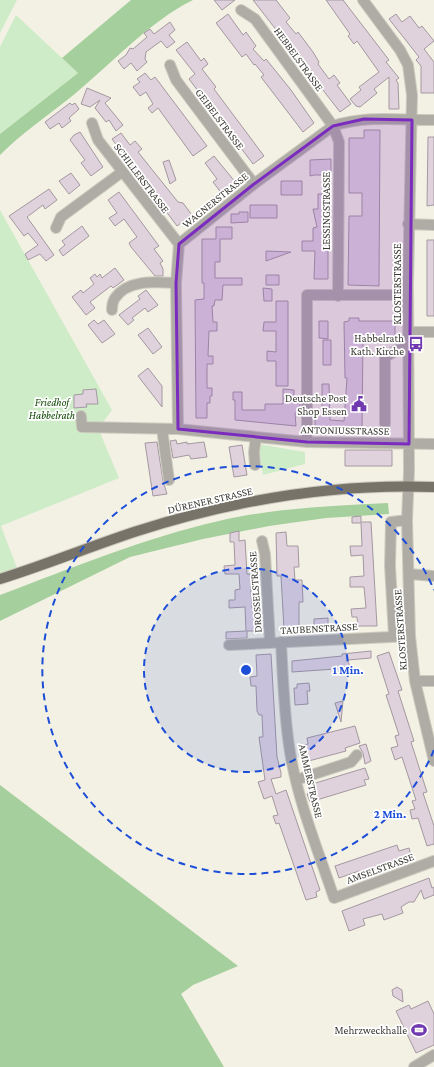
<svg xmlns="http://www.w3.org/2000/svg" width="434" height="1067" viewBox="0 0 434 1067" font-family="'Crimson Pro',serif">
	<rect width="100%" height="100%" fill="#f3f1e3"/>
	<path fill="#cfecc9" d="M0 0H17L0 33Z
		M16 15 78 73 0 134V47Z
		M0 210 112 410 100 426 101 435 119 478 1 526 17 568 0 573Z
		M258 444 305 452V464L263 475Z"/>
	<path fill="#a5cf9c" d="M131 0H193C151 20 108 67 71 97 47 116 22 133 0 155V134L78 73 62 58Z
		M388 503 389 514 326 518 269 526 203 539 130 557 0 621V595C72 568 144 538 219 521 274 508 332 506 388 503Z
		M0 785 238 966 193 985 181 994 224 1067H0Z"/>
	<path fill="#dfd2dc" stroke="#a498a1" d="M214 0H235L222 10Z
		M253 0H276L290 18 286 22 296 34 298 32 313 52 319 62 318 64 329 79 334 75 340 83 337 85 351 104 340 112Z
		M326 0H343L389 60 386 62 399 78 396 80 398 83 399 109H389V77L374 89 377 93 360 107 356 106 350 99 361 90 359 87 379 72 357 41 354 44 348 36 350 34Z
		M228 14 243 35 246 32 256 46 253 49 264 61 266 59 291 90 314 123 303 132 261 77 264 75 255 64 254 65 246 54 242 57 216 23Z
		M396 14 402 22 410 16 419 28 422 26 434 41 424 49 434 62V93H421V66L416 60 419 57 389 19Z
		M170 22 175 30 169 35 175 42 167 48 161 41 146 52 145 59 147 62 137 71 131 63 124 69 118 61 126 55 130 48 133 49 147 37 144 33 150 29 154 34Z
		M187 42 201 61 204 58 208 64 202 69 216 87 214 89 264 156 253 164 189 79 195 74 176 50Z
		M145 73 151 80 155 77 207 146 193 156 158 108 152 113 148 108 153 104 146 92 140 96 133 87 140 82 137 79Z
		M87 88 111 98 105 103 123 125 116 131 109 120 106 122 95 108 100 100 90 107 81 104Z
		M70 103 72 105 75 103 79 109 69 118 71 121 62 128 59 123 50 129 45 122Z
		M364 130H380L379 286 348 285 349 216H362V193H349V138H364Z
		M80 132 103 167 91 176 81 163 85 160 70 140 74 135Z
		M121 133 130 145 135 141 142 149 138 152 178 202 183 203 192 215 177 226 112 139Z
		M428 137H434V205L427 206Z
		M214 156 236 183 222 194 213 182 217 179 205 163Z
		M331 159V175H314L310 176V160Z
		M169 160 176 180 170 184 163 162Z
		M71 173 80 185 69 194 59 181Z
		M281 181H302V195H281Z
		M49 189 57 200 45 209 43 205 27 217 54 255 46 261 40 254 28 260 25 254 38 245 28 233 24 236 9 216Z
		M119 192 159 246 154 249 163 261 160 263 163 269V276H155L131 247 129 243 137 237 124 219 115 226 109 218 117 213 108 200Z
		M318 194H325V218H328V279H314L315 251H302V241H313V228L317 227 313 209H318Z
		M250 205H277V218H250Z
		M239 212H248V222L231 223V214H239Z
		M82 226 89 236 63 256 59 250 65 245 62 241Z
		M216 227H232V239H220V262H215V278H242V285H223L222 300H215L214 306H212L213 322H217V331H209L208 356H213V364H207V388H212V396H210V403H207V418H196L195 300 204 299V283H202V239H216Z
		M427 240H434V316H427Z
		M266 251 291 252 266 261Z
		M115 268 124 280 113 288 111 286 90 302 95 308 86 315 72 297 81 290 83 293 94 284 90 278 95 274 97 277 100 274 102 278Z
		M266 275H279V285H266Z
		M263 288 272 289V301H264Z
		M146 290 158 305 148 312 145 308 132 318 134 320 128 325 119 315 140 299 138 296Z
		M276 301H288V386H276V361H267V351L276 352V331H263L264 322H276Z
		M349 318H359V321H395V339H363L362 430 315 428V416H318V412H322V384H329L330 420 344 421 347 378H345L344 322 349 321Z
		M94 320 98 324 104 320 115 334 102 343 88 325Z
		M319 321H328V339L319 338Z
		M148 328 162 347 153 354 138 335Z
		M323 340H331V365H323Z
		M148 368 162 386V407L138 376Z
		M96 389 98 404H86L87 407 74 408V395L83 394V390Z
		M283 389 294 390V401H300V413H295L296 426 235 420V400H233V392H242V410H265V404H283Z
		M176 440 177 444 187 442V444L204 442 207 457 191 459 189 455 173 458 170 441Z
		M157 442 163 481 167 494 153 496 145 443Z
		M242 445 247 475 234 477 229 447Z
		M345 450H392V466H345Z
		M361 516V522H371L377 626H358L357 617H352L351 609 366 608 364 587H350V577L364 576 363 555 351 556 350 546H362L361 523H352V517Z
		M239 531V541L245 540 247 574H250L252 608 256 607 257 631H247V638L226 639V632L246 631 245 607 229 608V600H235V590L240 589 239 574H225L224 566 235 565 234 542H230V533Z
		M286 532 287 546H298L299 567H294L295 580H302L303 602H299V628L284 629 281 576H277L276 533Z
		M328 618V629H314V619Z
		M371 651V658L348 660 350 668 292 672V661L342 656V654Z
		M389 652 402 690 398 691 414 741 411 742 427 792 423 793 434 826V844L427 846 418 818 412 819 410 810 415 809 412 801 416 800 402 757 395 760 391 748 398 746 395 736 399 735 386 695 389 694 377 656Z
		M271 654 277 757 281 773V777L271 779 276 794 286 790 320 890 316 892 317 897 306 900 279 823 276 824 273 816 278 815 272 796 264 799 258 782 265 780 259 737H263L262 715H259L257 711 256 686H251L250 677 257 676 256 655Z
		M309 683 310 691H307L308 704 295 705 294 688H297V684Z
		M343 701 341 722 335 703Z
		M355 726 360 743 345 748 346 751 305 762 300 746 308 744 307 738Z
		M366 744 371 761 365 764 363 753 359 746Z
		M365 768 369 779 364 780 366 785 310 802 307 794 311 792 309 785Z
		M397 845 399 851 409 848 411 856 367 871 366 874 359 871 339 878 335 866Z
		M429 878 432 888 434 887V895L424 899 421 890 414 902H409L401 907 403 913 384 920 382 914 363 919 365 925 349 931 342 911Z
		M397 987 402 990 403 1002 393 996 392 990Z
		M428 1001 434 1014V1045L416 1053 396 1011 409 1005 411 1009Z"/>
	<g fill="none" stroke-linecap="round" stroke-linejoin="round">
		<defs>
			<path id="minor" d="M363 0 400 50 408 65 412 95 408 284 409 471 407 520 410 636 415 681 434 761
				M241 10 255 19 333 126 339 142 338 296
				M170 65 176 80 254 184
				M92 123 98 140 179 244
				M408 224 434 225
				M56 228 61 217 122 172
				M112 310C112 306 113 301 115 298 128 279 156 282 176 283
				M409 332H434
				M81 416 82 427 178 429 307 442 434 444
				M385 424V357L397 350 408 348
				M162 429 169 480
				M178 429 176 283 179 244 254 184 333 126C366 115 400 120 434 120
				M307 442V295H408
				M255 465 254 452 256 437
				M262 541 265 554 270 643
				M409 574 434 576
				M394 636 390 566 391 522 407 520
				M281 642C283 678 284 716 290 752 298 802 318 850 334 898L434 861
				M229 645 410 636
				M415 681H434
				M296 780 351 762 357 755
				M414 1067 434 1055"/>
			<path id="major" d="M0 579C45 565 89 547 134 532 230 501 333 483 434 487"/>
		</defs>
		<use href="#minor" stroke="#ceccc0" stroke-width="12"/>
		<use href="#major" stroke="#ceccc0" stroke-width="12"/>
		<use href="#minor" stroke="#afaca6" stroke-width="10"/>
		<use href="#major" stroke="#787369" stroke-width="10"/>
	</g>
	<path fill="#7b2cbf" fill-opacity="0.2" stroke="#7b2cbf" stroke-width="3" stroke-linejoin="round" d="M364 119 412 120 409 444 307 442 178 429 176 283 179 244 254 184 333 126Z"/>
	<circle cx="246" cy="670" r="102" fill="#1d4ed8" fill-opacity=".12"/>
	<g fill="none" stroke="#1d4ed8" stroke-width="2" stroke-dasharray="7 5">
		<circle cx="246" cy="670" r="102"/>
		<path d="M434 750A204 204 0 1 1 434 590"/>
	</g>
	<defs>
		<symbol id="bus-bare" viewBox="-9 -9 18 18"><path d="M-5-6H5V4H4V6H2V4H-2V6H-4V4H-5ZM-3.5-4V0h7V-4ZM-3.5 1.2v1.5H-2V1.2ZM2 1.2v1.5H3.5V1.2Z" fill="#7139b0" stroke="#fff" stroke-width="2.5" paint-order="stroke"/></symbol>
		<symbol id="civic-bare" viewBox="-9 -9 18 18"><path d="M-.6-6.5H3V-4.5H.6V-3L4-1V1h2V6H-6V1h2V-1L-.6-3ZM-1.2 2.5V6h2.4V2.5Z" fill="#7139b0" stroke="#fff" stroke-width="2.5" paint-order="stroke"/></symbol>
		<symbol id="stadium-bare" viewBox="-9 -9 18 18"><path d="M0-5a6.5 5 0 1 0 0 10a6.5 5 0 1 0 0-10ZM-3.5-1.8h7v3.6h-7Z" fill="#7139b0" stroke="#fff" stroke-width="2.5" paint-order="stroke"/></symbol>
	</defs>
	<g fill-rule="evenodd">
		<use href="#bus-bare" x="405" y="333" width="22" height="22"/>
		<use href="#civic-bare" x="348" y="393" width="22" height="22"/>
		<use href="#stadium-bare" x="408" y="1019" width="22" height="22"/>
	</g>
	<g text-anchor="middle" stroke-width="3.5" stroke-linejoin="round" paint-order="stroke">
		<g font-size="11" fill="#3b3a34" stroke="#fff">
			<text transform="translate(299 59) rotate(54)" y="4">HEBBELSTRASSE</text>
			<text transform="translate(220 119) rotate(53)" y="4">GEIBELSTRASSE</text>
			<text transform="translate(142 178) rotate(53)" y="4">SCHILLERSTRASSE</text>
			<text transform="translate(215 200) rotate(-39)" y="4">WAGNERSTRASSE</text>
			<text transform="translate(326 211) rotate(-90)" y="4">LESSINGSTRASSE</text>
			<text transform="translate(397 284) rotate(-90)" y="4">KLOSTERSTRASSE</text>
			<text transform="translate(345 430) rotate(1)" y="4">ANTONIUSSTRASSE</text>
			<text transform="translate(210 500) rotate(-13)" y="4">DÜRENER STRASSE</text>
			<text transform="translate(255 592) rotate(-94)" y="4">DROSSELSTRASSE</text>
			<text transform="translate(319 628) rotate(-3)" y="4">TAUBENSTRASSE</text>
			<text transform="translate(400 630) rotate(-94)" y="4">KLOSTERSTRASSE</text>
			<text transform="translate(311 781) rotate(77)" y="4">AMMERSTRASSE</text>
			<text transform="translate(380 868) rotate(-20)" y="4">AMSELSTRASSE</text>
		</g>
		<g font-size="11" fill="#3b3a34" stroke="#fff" text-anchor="end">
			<text x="404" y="342">Habbelrath<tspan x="404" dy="13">Kath. Kirche</tspan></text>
			<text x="347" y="402">Deutsche Post<tspan x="347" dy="13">Shop Essen</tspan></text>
			<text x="407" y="1034">Mehrzweckhalle</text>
		</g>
		<g font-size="11" font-style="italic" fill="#0e4700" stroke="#fff">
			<text x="52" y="406">Friedhof<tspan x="52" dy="13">Habbelrath</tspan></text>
		</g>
	</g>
	<circle cx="246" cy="670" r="6" fill="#1d4ed8" stroke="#fff" stroke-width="2"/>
	<g font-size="12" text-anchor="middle" font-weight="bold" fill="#1d4ed8" stroke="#fff" stroke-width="3.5" stroke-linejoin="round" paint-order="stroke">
		<text x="348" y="674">1 Min.</text>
		<text x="390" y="818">2 Min.</text>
	</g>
</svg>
